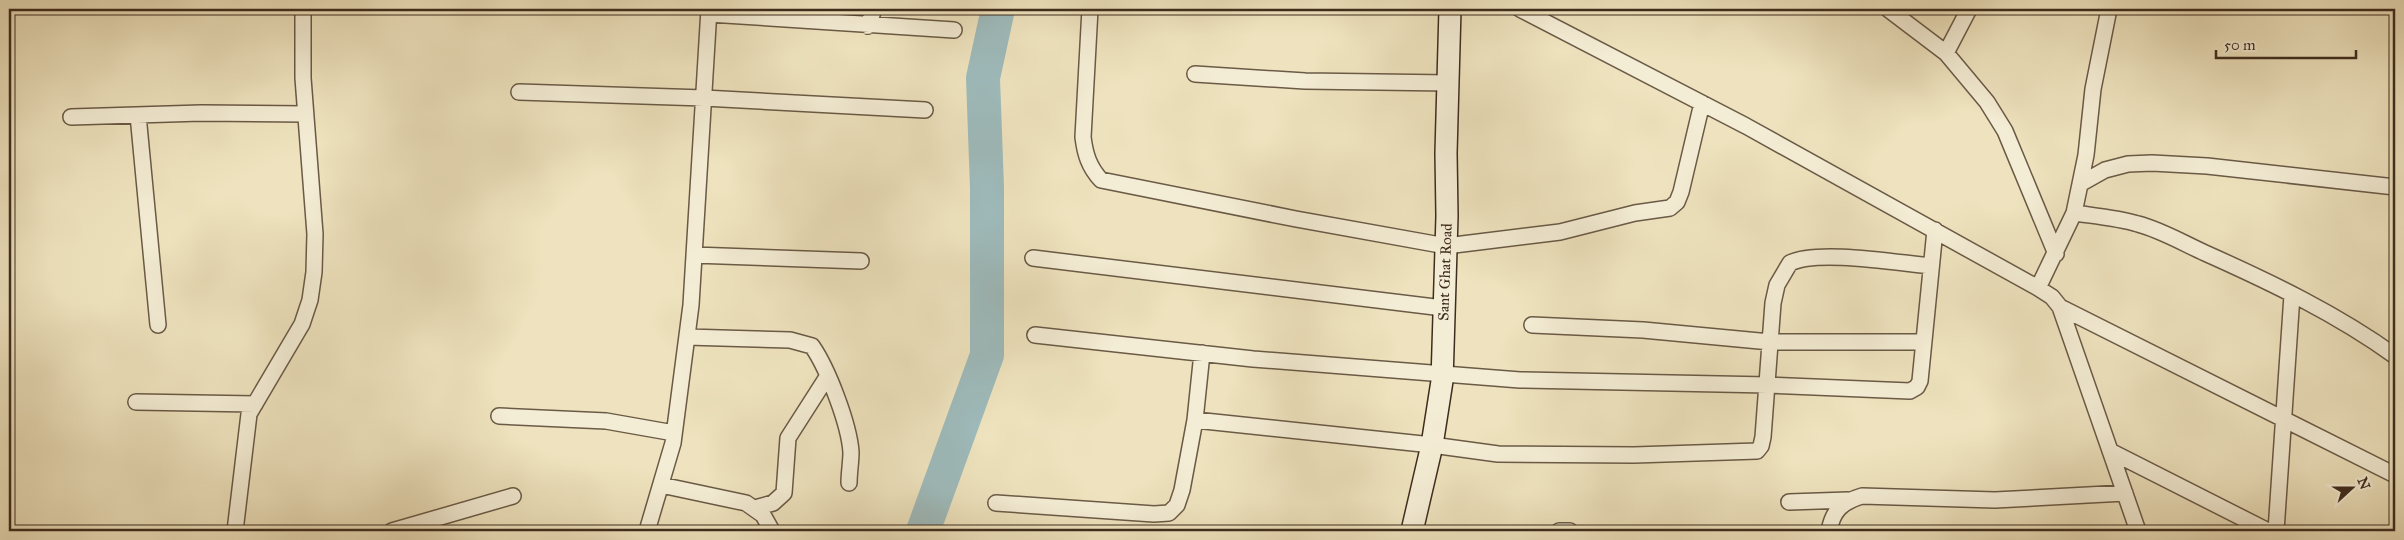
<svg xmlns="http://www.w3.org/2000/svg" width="2404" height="540" viewBox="0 0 2404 540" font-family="'IM FELL Great Primer',serif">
	<rect width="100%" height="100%" fill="#eee3be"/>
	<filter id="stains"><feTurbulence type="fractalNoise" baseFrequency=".004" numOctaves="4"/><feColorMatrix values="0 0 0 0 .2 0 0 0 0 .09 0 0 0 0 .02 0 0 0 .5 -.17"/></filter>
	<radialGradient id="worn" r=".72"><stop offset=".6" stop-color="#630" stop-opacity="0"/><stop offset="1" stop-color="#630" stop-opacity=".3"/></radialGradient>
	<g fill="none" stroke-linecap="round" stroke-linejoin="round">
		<path stroke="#9ebbbc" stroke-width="34" d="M923 531 987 355V188L983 78 998 9"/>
		<defs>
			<path id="street" d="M1090 9 1083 137C1085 154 1089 167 1101 180L1296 219 1446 246 1560 232 1635 213 1670 208 1677 202 1681 192 1702 103
				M1520 9 1746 126 2038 288 2052 297 2060 307 2138 531
				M1888 9 1946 53 1987 102 2005 131 2056 254
				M709 14 954 30
				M868 26 874 9
				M1946 53 1969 9
				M1195 74 1305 81 1449 83
				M519 92 704 98 925 110
				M138 115 158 325
				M71 117 201 113 305 114
				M2080 184 2105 170 2128 164 2152 163 2207 166 2395 187
				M2074 213C2095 216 2118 218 2138 224 2161 230 2183 243 2205 253 2270 282 2337 314 2395 356
				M694 255 861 261
				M1033 258 1443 308
				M2038 288 2074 213 2086 155 2093 89 2109 9
				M2060 307 2395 475
				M1532 325 1643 330 1770 342H1923
				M1035 335 1253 359 1520 380 1768 385 1910 391 1917 387 1920 381 1935 230
				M687 337 790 340 812 346C828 369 849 424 851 452 851 462 849 473 849 483
				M136 402 255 404
				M499 416 606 421 674 433
				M1195 420 1432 445 1498 454 1634 455 1757 451 1761 446 1763 437 1773 303 1777 285 1790 263C1817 249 1898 263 1931 266
				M2110 451 2268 531
				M661 485 746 503 763 515 772 531
				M1789 502 1848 500
				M996 503 1154 514 1169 513 1177 505 1182 490 1195 420 1202 353
				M755 508 773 503 784 493 788 438 827 377
				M235 531 249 414 302 324 310 300 314 272 315 234 303 78V9
				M392 531 513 496
				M647 531 673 443 691 305 709 9
				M1559 531H1570
				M1829 531C1833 510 1842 502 1862 496L1995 500 2125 493
				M2276 531 2292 295"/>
			<path id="secondary" d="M1412 531 1432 445 1442 381 1447 216 1446 153 1450 9"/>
		</defs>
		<use href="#street" stroke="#6a5a46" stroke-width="18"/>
		<use href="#secondary" stroke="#3e2c1e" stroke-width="24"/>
		<use href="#street" stroke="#f4edd5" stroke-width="15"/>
		<use href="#secondary" stroke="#f4edd5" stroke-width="21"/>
	</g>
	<g text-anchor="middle" stroke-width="4" stroke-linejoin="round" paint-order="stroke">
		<g font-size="15" fill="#3e2c1e" stroke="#f4edd5">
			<text transform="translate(1445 272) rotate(-88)" y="5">Sant Ghat Road</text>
		</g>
	</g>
	<rect width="2404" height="540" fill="none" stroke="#eee3be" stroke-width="30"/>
	<rect x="10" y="10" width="2384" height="520" fill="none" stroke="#3e2c1e" stroke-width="2.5"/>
	<rect x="15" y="15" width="2374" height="510" fill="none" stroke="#3e2c1e"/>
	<g transform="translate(2352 488) rotate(69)" stroke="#f4edd5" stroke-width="4" paint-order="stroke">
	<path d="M0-4L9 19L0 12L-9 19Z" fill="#3e2c1e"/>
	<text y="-8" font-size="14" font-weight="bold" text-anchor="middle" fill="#3e2c1e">N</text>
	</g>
	<path d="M2216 50v8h140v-8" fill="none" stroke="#3e2c1e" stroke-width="2.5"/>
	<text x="2224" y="50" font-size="15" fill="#3e2c1e" stroke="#f4edd5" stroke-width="4" paint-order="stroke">50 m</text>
	<rect width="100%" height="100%" filter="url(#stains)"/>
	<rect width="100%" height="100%" fill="url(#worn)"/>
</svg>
